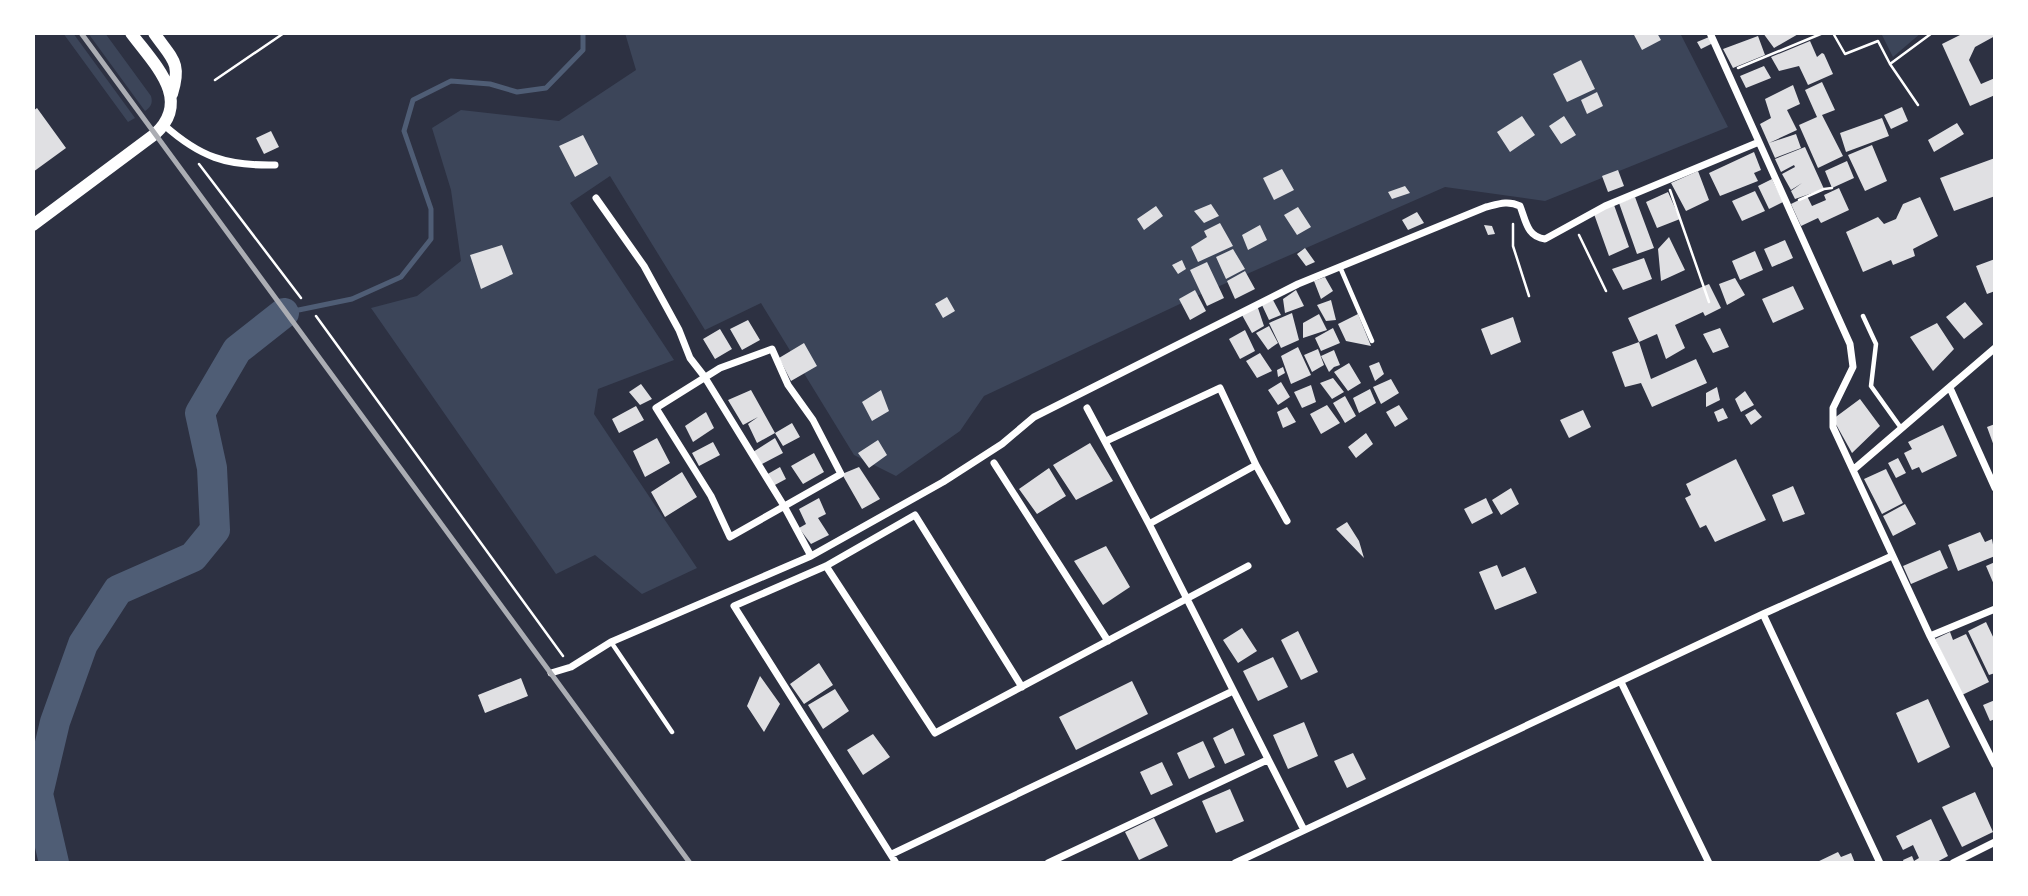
<svg xmlns="http://www.w3.org/2000/svg" width="2028" height="896" viewBox="0 0 2028 896" font-family="'Space Grotesk',sans-serif">
	<rect width="100%" height="100%" fill="#2d3142"/>
	<path fill="#3c4559" d="M63 33H73L135 118 128 122Z
		M88 33H105L151 96C153 103 151 107 145 111Z
		M625 33H1680L1728 127 1545 201 1445 187 1199 295 984 396 960 431 896 476 854 455 761 303 705 330 610 176 570 203 674 360 598 389 594 414 697 568 642 594 595 555 556 574 371 308 417 296 461 261 451 190 432 128 461 110 559 121 636 70Z
		M1881 33H1921L1893 57Z"/>
	<g fill="none" stroke-linecap="round" stroke-linejoin="round">
		<path stroke="#4f5d75" stroke-width="5" d="M284 313 352 299 401 277 431 239V209L404 131 413 100 451 81 490 84 517 92 546 88 583 50V33"/>
		<path stroke="#4f5d75" stroke-width="30" d="M54 863 38 794 55 722 83 644 118 590 193 557 215 530 212 468 200 413 237 350 284 313"/>
	</g>
	<path fill="#e0e0e3" d="M1633 33H1657L1661 40 1642 50Z
		M1763 33H1800L1774 48Z
		M1964 33H1995V36L1975 47 1969 60 1981 84 1995 78V95L1970 106 1942 44Z
		M1758 36 1765 55 1733 68 1723 49Z
		M1709 37 1713 43 1701 49 1697 42Z
		M1810 41 1817 57 1822 53 1824 54 1833 74 1808 85 1799 66 1779 71 1771 57Z
		M1581 60 1595 89 1567 102 1553 74Z
		M1764 66 1771 78 1746 88 1740 76Z
		M1822 82 1835 110 1822 115 1843 156 1818 168 1799 125 1817 117 1805 90Z
		M1793 85 1800 104 1787 110 1797 130 1769 143 1796 134 1801 148 1775 158 1760 124 1771 118 1765 99Z
		M1597 92 1603 106 1587 114 1581 100Z
		M1902 107 1908 121 1891 129 1884 115Z
		M37 108 66 148 33 172V111Z
		M1522 116 1535 135 1510 152 1497 132Z
		M1564 116 1576 135 1561 144 1549 126Z
		M1882 118 1889 136 1846 152 1840 133Z
		M1957 123 1964 134 1934 152 1928 140Z
		M271 131 279 147 264 154 256 138Z
		M583 135 598 164 575 177 559 146Z
		M1872 145 1887 181 1865 191 1848 155Z
		M1805 147 1824 189 1795 199 1791 191 1802 183 1791 190 1782 174 1795 167 1794 165 1781 172 1775 159Z
		M1754 152 1761 170 1754 173 1758 181 1720 196 1709 173Z
		M1995 158V196L1954 211 1940 178Z
		M1847 161 1854 178 1832 188 1825 171Z
		M1282 169 1294 190 1274 200 1263 178Z
		M1618 170 1624 186 1608 192 1602 176Z
		M1698 171 1709 200 1686 211 1671 183Z
		M1772 179 1783 202 1769 209 1758 186Z
		M1405 186 1410 193 1392 199 1388 192Z
		M1839 188 1849 210 1821 223 1818 218 1801 226 1791 204 1807 196 1812 206 1826 200 1824 195Z
		M1755 191 1765 211 1742 221 1732 201Z
		M1668 192 1680 219 1657 228 1646 202Z
		M1635 197 1654 248 1637 254 1619 203Z
		M1920 197 1938 236 1913 249 1915 256 1893 265 1891 260 1863 272 1846 232 1878 217 1884 224 1896 219 1903 204Z
		M1211 204 1219 216 1204 223 1194 211Z
		M1614 205 1629 247 1609 256 1594 214Z
		M1156 206 1163 216 1144 230 1137 219Z
		M1298 207 1311 227 1297 235 1284 215Z
		M1417 212 1424 223 1408 230 1402 220Z
		M1220 223 1233 246 1198 262 1191 247 1207 237 1204 231Z
		M1260 225 1267 240 1248 250 1242 235Z
		M1484 225 1492 226 1495 234 1488 235Z
		M1669 237 1685 270 1661 281 1658 249Z
		M1785 240 1793 258 1772 267 1764 249Z
		M502 245 513 274 481 289 470 255Z
		M1305 248 1315 262 1306 266 1297 254Z
		M1233 249 1245 269 1226 279 1216 257Z
		M1755 251 1763 270 1740 280 1732 261Z
		M1644 258 1652 279 1623 290 1612 269Z
		M1995 259V291L1987 294 1976 266Z
		M1182 260 1186 269 1178 274 1172 265Z
		M1207 262 1224 298 1207 306 1190 270Z
		M1245 271 1255 289 1235 299 1227 281Z
		M1325 277 1333 291 1321 299 1314 281Z
		M1735 278 1745 295 1727 305 1719 284Z
		M1709 284 1721 308 1705 316 1703 312 1675 325 1685 348 1666 359 1657 334 1639 342 1651 379 1696 359 1707 383 1652 407 1641 383 1625 387 1612 352 1639 342 1628 318Z
		M1793 286 1804 309 1773 323 1762 299Z
		M1195 290 1206 311 1190 320 1179 299Z
		M1296 290 1304 306 1285 313 1283 299Z
		M947 297 955 311 943 318 935 304Z
		M1273 300 1281 315 1269 320 1262 305Z
		M1331 300 1336 320 1326 321 1317 305Z
		M1965 302 1983 324 1964 339 1946 317Z
		M1257 305 1264 326 1252 333 1242 315Z
		M1292 313 1299 340 1281 348 1269 323Z
		M1319 314 1327 330 1303 338V323Z
		M1358 314 1371 346 1346 341 1338 324Z
		M1513 317 1521 342 1491 355 1481 329Z
		M748 320 760 340 742 350 730 329Z
		M1937 323 1954 349 1933 371 1910 337Z
		M1269 326 1278 343 1268 350 1256 333Z
		M1333 328 1340 343 1321 351 1315 338Z
		M1720 328 1729 347 1713 353 1703 334Z
		M720 329 732 349 715 359 703 339Z
		M1245 330 1255 351 1240 359 1229 339Z
		M804 343 817 366 791 381 779 358Z
		M1298 347 1311 375 1291 384 1281 356Z
		M1318 349 1324 365 1312 372 1304 355Z
		M1334 350 1340 365 1334 367 1329 372 1321 356Z
		M1260 353 1272 371 1257 378 1246 361Z
		M1379 362 1384 374 1375 381 1369 366Z
		M1349 363 1361 383 1348 391 1334 372Z
		M1283 367 1285 373 1278 377 1277 370Z
		M1333 378 1344 392 1332 399 1320 383Z
		M1391 379 1399 393 1381 404 1373 387Z
		M1281 382 1290 397 1278 405 1268 390Z
		M641 384 652 399 640 405 629 392Z
		M1311 385 1316 402 1302 408 1294 392Z
		M1717 387 1720 400 1706 407V393Z
		M1370 389 1376 403 1359 413 1353 398Z
		M751 390 775 433 792 423 800 437 783 446 775 433 757 443 748 424 758 417 743 425 728 400Z
		M881 390 889 411 872 421 862 402Z
		M1745 391 1754 405 1741 412 1735 399Z
		M1345 396 1356 416 1345 423 1333 403Z
		M1860 399 1880 426 1852 453 1833 419Z
		M1327 405 1340 423 1321 434 1310 414Z
		M1399 405 1408 419 1395 427 1386 412Z
		M636 406 644 420 619 433 612 419Z
		M1287 407 1296 422 1283 428 1277 412Z
		M1723 408 1728 418 1718 422 1714 412Z
		M1755 409 1762 417 1751 425 1745 415Z
		M1583 410 1591 427 1569 438 1560 420Z
		M706 412 714 428 693 442 685 426Z
		M1995 424V446H1994L1987 427Z
		M1943 425 1957 456 1922 473 1919 467 1912 470 1904 453 1912 449 1908 442Z
		M1366 433 1373 444 1356 458 1348 447Z
		M657 438 670 463 645 477 633 451Z
		M775 438 783 453 760 465 753 452Z
		M878 440 887 455 869 468 858 453Z
		M713 442 720 455 699 466 692 453Z
		M1090 443 1113 481 1076 500 1053 465Z
		M814 453 824 472 803 484 791 466Z
		M1898 458 1906 473 1896 478 1888 463Z
		M1736 459 1766 520 1715 542 1706 525 1700 528 1685 498 1691 495 1686 484Z
		M780 467 786 479 773 486 766 475Z
		M859 467 880 499 862 509 842 474Z
		M1049 468 1066 496 1037 514 1019 489Z
		M1886 469 1903 503 1882 514 1864 479Z
		M682 472 697 497 665 517 651 492Z
		M1793 486 1805 514 1783 522 1772 495Z
		M1511 488 1519 504 1501 515 1492 500Z
		M819 498 826 514 818 518 829 535 811 544 799 528 806 524 799 509Z
		M1486 498 1493 513 1472 524 1464 509Z
		M1905 504 1916 524 1893 536 1883 516Z
		M1347 522 1359 541 1364 558 1336 529Z
		M1980 532 1985 542 1992 539 1995 556 1958 571 1948 545Z
		M1106 546 1130 587 1103 605 1074 561Z
		M1940 550 1948 568 1911 584 1903 566Z
		M1995 562V587L1986 566Z
		M1497 565 1502 577 1525 567 1537 593 1495 610 1479 572Z
		M1986 622 1995 641V673L1989 675 1968 631Z
		M1242 628 1257 651 1238 663 1223 640Z
		M1298 631 1318 672 1301 680 1281 640Z
		M1950 632 1953 640 1966 634 1989 682 1962 695 1935 639Z
		M1273 657 1288 687 1258 701 1243 671Z
		M819 663 833 685 804 704 790 684Z
		M760 676 780 704 764 732 747 706Z
		M521 678 528 696 485 713 478 695Z
		M1132 681 1148 714 1076 750 1059 717Z
		M835 689 849 711 823 729 808 705Z
		M1928 699 1950 747 1918 763 1896 713Z
		M1995 700V719L1990 721 1983 705Z
		M1304 722 1318 756 1288 769 1273 735Z
		M1233 728 1245 755 1225 764 1213 738Z
		M873 734 890 757 863 775 847 750Z
		M1203 741 1215 767 1189 779 1177 753Z
		M1353 753 1366 779 1347 788 1334 761Z
		M1162 762 1173 785 1151 795 1140 772Z
		M1230 789 1244 821 1216 833 1202 801Z
		M1975 792 1993 832 1962 847 1942 807Z
		M1154 818 1168 846 1139 860 1125 832Z
		M1931 819 1948 856 1935 863H1904L1903 860 1912 856 1914 861 1919 858 1913 845 1903 850 1896 836Z
		M1838 852 1841 857 1851 853 1855 863H1815Z"/>
	<g fill="none" stroke-linecap="round" stroke-linejoin="round">
		<path stroke="#fff" stroke-width="2.5" d="M1833 33 1845 54 1878 41 1890 64 1918 105
			M1890 64 1932 33
			M1738 68 1823 33
			M215 80 284 33
			M199 164 301 298
			M1670 190 1709 302
			M1799 200 1824 189 1832 188
			M1513 224V246L1529 296
			M1579 235 1606 291
			M316 316 563 656"/>
		<path stroke="#fff" stroke-width="4.5" d="M1340 267 1372 341
			M1863 316 1876 344 1871 386 1901 428
			M611 642 672 732"/>
		<path stroke="#fff" stroke-width="7" d="M1710 33 1850 344 1853 367 1833 408V427L1930 636 1995 765
			M164 125C200 157 226 166 275 165
			M596 198 644 266 679 330 690 358 704 376 784 506 811 556
			M772 349 788 385 813 420 841 474 730 537 711 496 656 408 720 368Z
			M1950 388 1995 488
			M1087 408 1149 524 1304 830
			M1106 441 1220 388 1256 465 1287 521
			M994 463 1108 641
			M1853 470 1995 348
			M1149 524 1256 465
			M826 566 935 733 1248 566
			M1763 614 1880 863
			M1930 636 1995 609
			M551 673 571 667 611 642 811 556 943 482 1002 444 1034 417 1298 284 1486 207C1498 204 1508 200 1520 206 1526 221 1527 237 1545 239L1605 206 1759 142
			M1621 682 1709 863
			M892 854 1233 691
			M896 863 734 606 826 566 915 515 1022 687
			M1048 863 1267 760
			M1235 863 1763 614 1892 556
			M1953 863 1995 842"/>
		<path stroke="#fff" stroke-width="12" d="M154 33C172 59 182 62 172 94
			M33 225 155 134C193 100 154 64 131 33"/>
		<path stroke="#abadb3" stroke-width="5" d="M81 33 690 863"/>
	</g>
	<rect width="2028" height="896" fill="none" stroke="#ffffff" stroke-width="70"/>
</svg>
